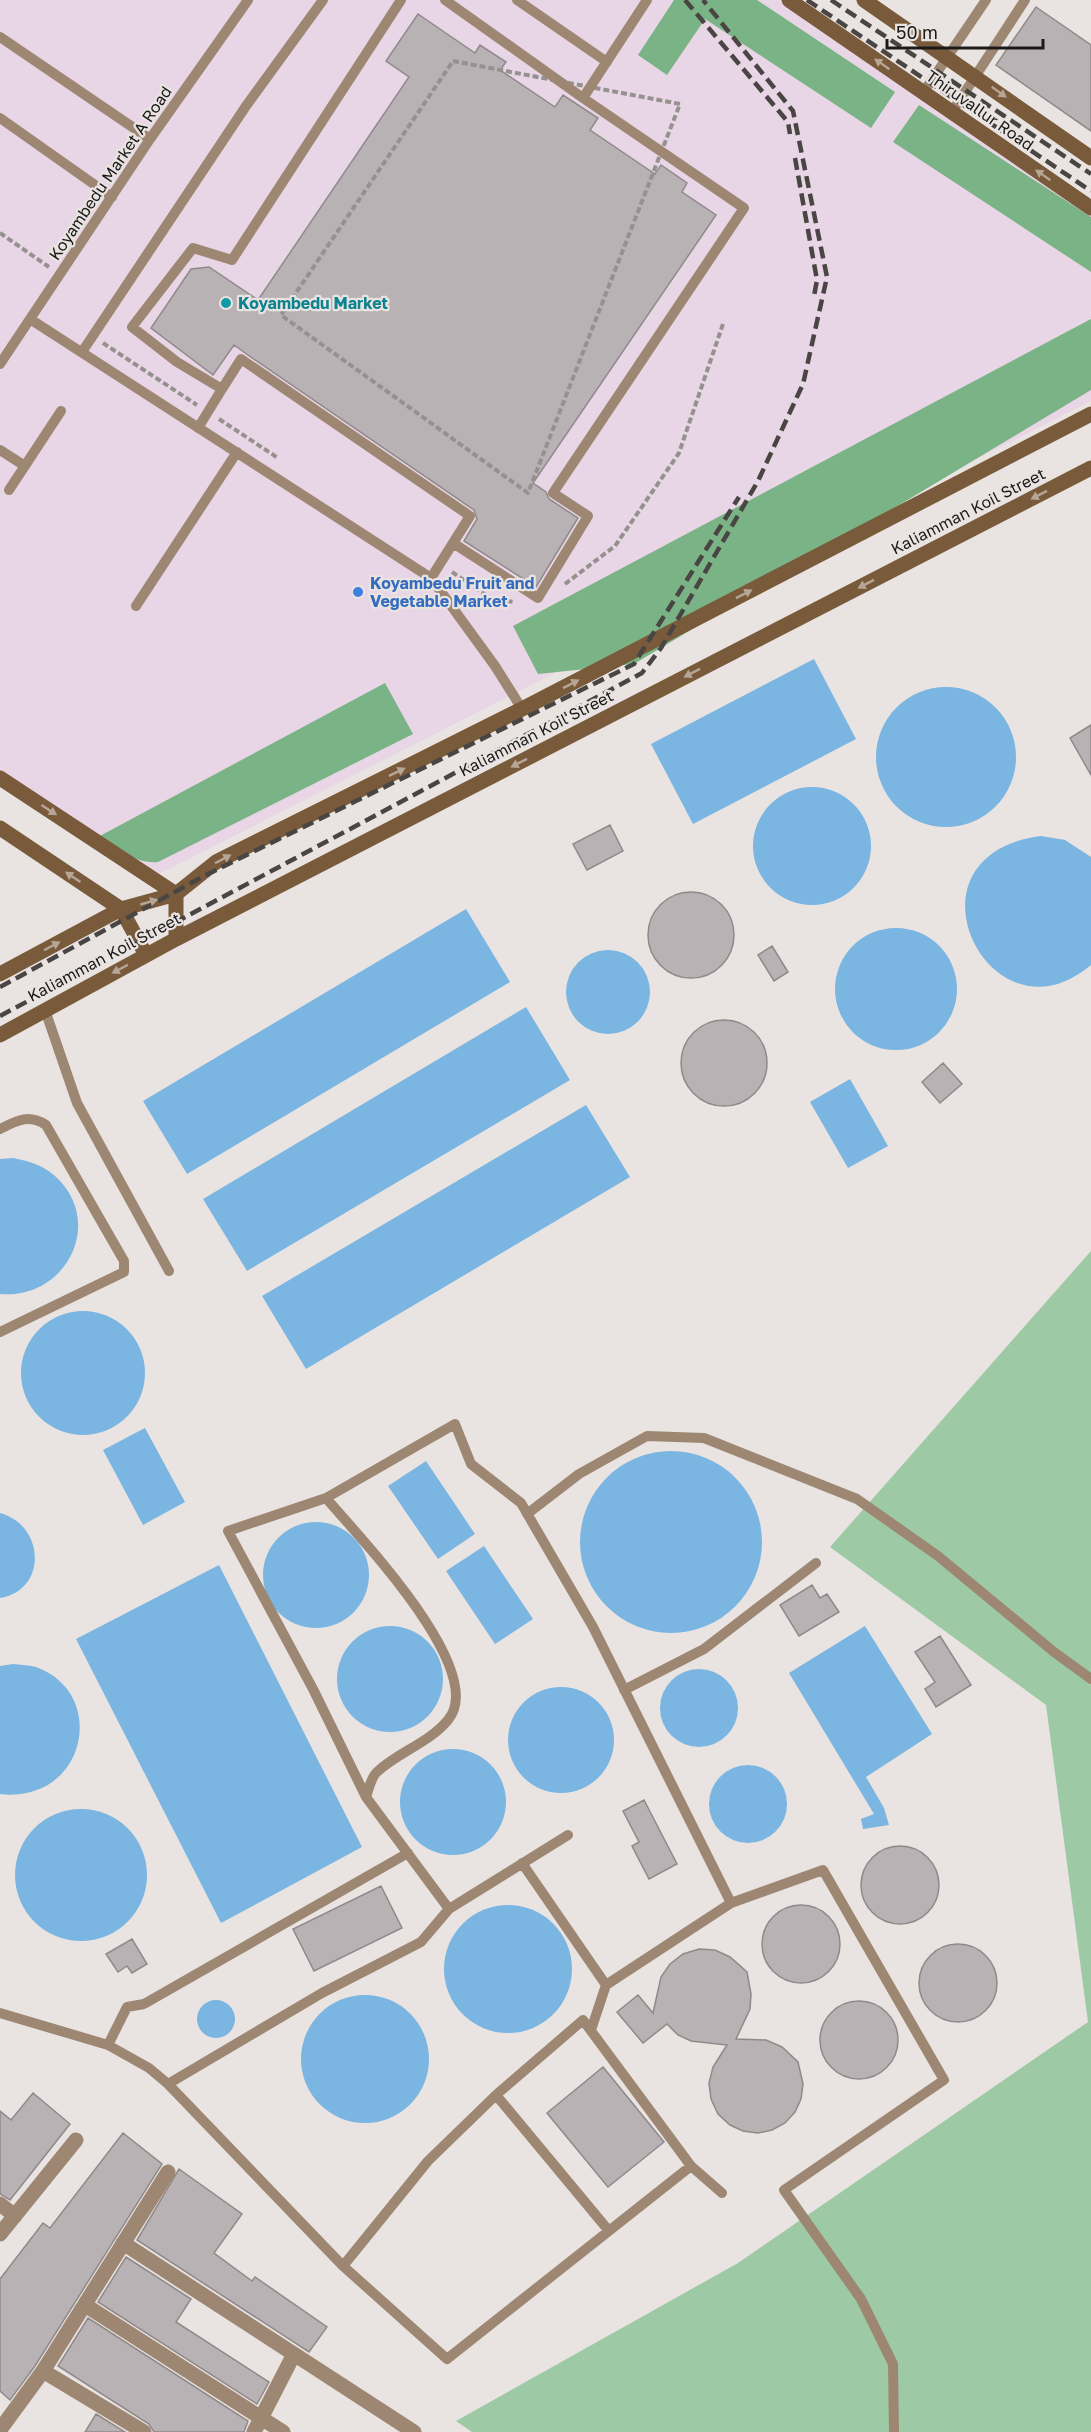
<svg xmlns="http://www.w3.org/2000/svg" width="1091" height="2432" viewBox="0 0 1091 2432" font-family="'Golos Text',sans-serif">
	<rect width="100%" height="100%" fill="#e9e4e1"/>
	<path fill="#e8d5e5" d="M0 0H778L1091 212V401L143 882 0 782Z"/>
	<path fill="#9dcaa5" d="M1091 1251V2432H472L456 2421 738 2263 1088 2022 1046 1705 830 1547Z"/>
	<path fill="#7ab385" d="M674 0H757L895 92 871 128 705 19 667 75 638 55Z
		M919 105 1091 217V272L893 142Z
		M1091 319V390L634 664 538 674 513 626Z
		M385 683 413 734 158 862C135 864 117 848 98 837Z"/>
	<path fill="#7bb5e2" d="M814 659 856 739 693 824 651 744Z
		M876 757a70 70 0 1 1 140 0a70 70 0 1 1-140 0Z
		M753 846a59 59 0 1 1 118 0a59 59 0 1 1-118 0Z
		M1041 836 1065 840 1091 857V965C990 1051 893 855 1041 836Z
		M466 909 510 982 187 1174 143 1101Z
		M835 989a61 61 0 1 1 122 0a61 61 0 1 1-122 0Z
		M566 992a42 42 0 1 1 84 0a42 42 0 1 1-84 0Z
		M526 1007 570 1080 247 1271 203 1199Z
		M850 1079 888 1146 848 1168 810 1102Z
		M586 1105 630 1177 306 1369 262 1296Z
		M13 1158C28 1161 43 1165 55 1176 106 1222 66 1300 0 1294V1159Z
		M21 1373a62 62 0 1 1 124 0a62 62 0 1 1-124 0Z
		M145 1428 185 1502 143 1525 103 1450Z
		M580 1542a91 91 0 1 1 182 0a91 91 0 1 1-182 0Z
		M426 1461 475 1534 438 1559 388 1486Z
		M0 1513C45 1525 48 1590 0 1598Z
		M263 1575a53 53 0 1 1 106 0a53 53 0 1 1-106 0Z
		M484 1546 533 1619 495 1644 446 1571Z
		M219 1565 362 1847 221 1923 76 1639Z
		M865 1626 932 1734 866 1777 884 1808 889 1825 863 1829 861 1819 874 1814 789 1673Z
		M337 1679a53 53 0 1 1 106 0a53 53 0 1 1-106 0Z
		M13 1664C20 1665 29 1665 36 1667 110 1694 85 1804 0 1794V1666Z
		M660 1708a39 39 0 1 1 78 0a39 39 0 1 1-78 0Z
		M508 1740a53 53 0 1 1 106 0a53 53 0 1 1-106 0Z
		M400 1802a53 53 0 1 1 106 0a53 53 0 1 1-106 0Z
		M709 1804a39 39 0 1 1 78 0a39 39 0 1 1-78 0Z
		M15 1875a66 66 0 1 1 132 0a66 66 0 1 1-132 0Z
		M444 1969a64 64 0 1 1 128 0a64 64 0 1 1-128 0Z
		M301 2059a64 64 0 1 1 128 0a64 64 0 1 1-128 0Z
		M197 2019a19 19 0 1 1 38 0a19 19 0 1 1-38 0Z"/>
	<path fill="#b8b2b4" stroke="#8f898b" stroke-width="1.5" d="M1036 7 1091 45V131L996 65Z
		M418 14 475 53 480 45 506 62 500 70 555 107 563 95 598 118 590 130 655 174 661 165 687 183 682 192 716 215 533 483 546 492 549 499 578 518 536 587 464 541 477 519 474 510 245 353 234 345 213 375 151 328 191 269 209 267 258 300 409 77 386 61Z
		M1091 725V775L1070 738Z
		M610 825 623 851 587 870 573 844Z
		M648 935a43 43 0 1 1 86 0a43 43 0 1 1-86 0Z
		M772 946 788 972 774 981 758 955Z
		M681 1063a43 43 0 1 1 86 0a43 43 0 1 1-86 0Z
		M943 1063 962 1084 940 1103 922 1082Z
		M812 1585 820 1598 827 1594 839 1612 799 1636 780 1605Z
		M940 1636 971 1685 936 1707 925 1689 935 1682 915 1652Z
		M644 1800 677 1864 649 1879 632 1846 639 1842 623 1811Z
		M861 1885a39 39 0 1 1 78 0a39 39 0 1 1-78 0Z
		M381 1886 402 1928 314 1971 293 1929Z
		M762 1944a39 39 0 1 1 78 0a39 39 0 1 1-78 0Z
		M132 1939 147 1964 132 1973 127 1966 118 1972 106 1954Z
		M919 1983a39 39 0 1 1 78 0a39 39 0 1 1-78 0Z
		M699 1949 715 1950 730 1957 747 1972 751 1994 750 2009 736 2039 766 2040 782 2047 798 2062 803 2084 801 2099 795 2112 785 2123 772 2130 758 2133 743 2131 730 2125 718 2114 711 2099 709 2083 713 2067 727 2045 691 2041 678 2035 667 2024 643 2043 617 2012 638 1995 653 2013 661 1977 670 1964 683 1954Z
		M820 2040a39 39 0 1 1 78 0a39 39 0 1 1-78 0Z
		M603 2067 664 2142 608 2187 547 2113Z
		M33 2093 70 2124 10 2200 0 2194V2111L11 2120Z
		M123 2133 162 2164 35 2366 10 2400 0 2391V2279L43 2223 50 2228Z
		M179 2169 242 2214 214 2253 252 2281 255 2277 327 2327 309 2352 137 2240Z
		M126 2257 191 2299 176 2322 269 2382 257 2404 98 2302Z
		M88 2318 248 2421 244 2432H154L149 2424 58 2366Z
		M96 2414 125 2432H85Z"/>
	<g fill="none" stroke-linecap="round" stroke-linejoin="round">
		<path stroke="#95918f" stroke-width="4" stroke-dasharray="6 3" stroke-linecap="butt" d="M453 61 680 104 528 493 281 315Z
			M0 233 49 267
			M103 343 197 405
			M219 419 278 458
			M452 572 492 599 514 602
			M565 584 615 546 679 453 723 324"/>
		<path stroke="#9d8772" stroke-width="10" d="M445 0 583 98 744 208 553 493 588 516 538 598 453 543
			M517 0 607 62
			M0 37 150 139
			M923 93 986 0
			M583 98 647 0
			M952 112 1025 0
			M0 118 112 197
			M30 319 431 578 470 516 241 359 222 389 177 362 132 327 193 248 232 260 401 0
			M82 352 246 106 323 0
			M0 364 150 139 248 0
			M198 428 222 389
			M0 450 25 466
			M9 490 61 411
			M431 578 495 666 522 709
			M136 606 237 452
			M45 1010 77 1103 169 1271
			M0 1129C18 1120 29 1114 46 1125L124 1261V1272L0 1332
			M326 1498 228 1531 313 1689 366 1797
			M527 1514 579 1474 647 1436 704 1438 857 1499 938 1556 1054 1652 1091 1679
			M624 1690 704 1649 816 1563
			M522 1863 606 1985 591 2030
			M449 1909 366 1797C369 1789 371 1777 377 1772 398 1752 429 1743 448 1720 489 1671 359 1537 326 1498L455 1424 471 1464 521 1503 593 1627 731 1903
			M606 1985 731 1903 823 1870 944 2080 784 2190 861 2299 893 2364 894 2432
			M0 2013 108 2045
			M168 2084 149 2068 108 2045 127 2007 144 2004 408 1853
			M496 2095 609 2231
			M691 2166 447 2359 343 2266 428 2161 496 2095 583 2020 691 2166 722 2193
			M343 2266 168 2084 322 1993 421 1942 449 1909 568 1835"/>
		<path stroke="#9d8772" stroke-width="15" d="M0 2204 15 2216
			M0 2234 76 2140
			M123 2243 414 2432
			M85 2305 283 2432
			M43 2371 144 2432
			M2 2427 43 2371 168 2172
			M254 2432 294 2354"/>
		<path stroke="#795a3b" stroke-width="15" d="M789 0 1091 208
			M864 0 1091 158
			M0 778 176 894
			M0 828 121 909 146 955
			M176 894V939
			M0 974 121 909 176 894 216 862 522 709 1091 414
			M0 1035 176 939 1091 468"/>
		<path stroke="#484543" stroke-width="4.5" stroke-dasharray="12 6" stroke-linecap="butt" d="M685 0 788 122 790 134
			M807 0 1091 191
			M831 0 1091 174
			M795 158 817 280 814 296
			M0 987 206 875 634 664 739 497
			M0 1016 642 673 661 648 758 481 803 384 827 277 793 111 703 0"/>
	</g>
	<defs><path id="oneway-solid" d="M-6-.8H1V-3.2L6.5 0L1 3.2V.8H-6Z" transform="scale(1.5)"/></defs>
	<g fill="#b7a696">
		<use href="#oneway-solid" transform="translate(882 64) rotate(-145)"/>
		<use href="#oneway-solid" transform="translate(999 92) rotate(36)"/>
		<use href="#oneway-solid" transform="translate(1043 175) rotate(-145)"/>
		<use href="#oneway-solid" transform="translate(1039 495) rotate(153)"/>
		<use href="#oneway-solid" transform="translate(866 584) rotate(153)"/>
		<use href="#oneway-solid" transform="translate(744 594) rotate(-27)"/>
		<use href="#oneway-solid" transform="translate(692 673) rotate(153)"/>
		<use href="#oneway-solid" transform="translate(571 684) rotate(-27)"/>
		<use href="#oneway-solid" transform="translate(519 763) rotate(153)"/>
		<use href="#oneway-solid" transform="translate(397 772) rotate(-26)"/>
		<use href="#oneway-solid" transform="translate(49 810) rotate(33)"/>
		<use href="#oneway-solid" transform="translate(223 859) rotate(-28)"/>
		<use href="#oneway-solid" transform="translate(73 877) rotate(-146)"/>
		<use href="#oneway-solid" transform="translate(149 902) rotate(-16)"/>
		<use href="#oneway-solid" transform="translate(52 946) rotate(-28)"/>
		<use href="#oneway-solid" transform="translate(120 969) rotate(152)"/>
	</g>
	<circle fill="#0f9aa8" stroke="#e9e4e1" stroke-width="2" cx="226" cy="303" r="6"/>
	<circle fill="#3f7fe0" stroke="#e9e4e1" stroke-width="2" cx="358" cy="592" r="6"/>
	<g text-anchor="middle" stroke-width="4.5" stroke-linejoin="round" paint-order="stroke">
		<g font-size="16" fill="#1c1a19" stroke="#e9e4e1">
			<text transform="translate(980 110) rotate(35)" y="6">Thiruvallur Road</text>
			<text transform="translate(110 173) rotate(-56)" y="6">Koyambedu Market A Road</text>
			<text transform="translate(968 511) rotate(-27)" y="6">Kaliamman Koil Street</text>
			<text transform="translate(536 733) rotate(-27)" y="6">Kaliamman Koil Street</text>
			<text transform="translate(104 957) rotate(-28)" y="6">Kaliamman Koil Street</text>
		</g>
		<g font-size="16" font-weight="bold" fill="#0d838f" stroke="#e9e4e1" text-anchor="start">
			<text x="238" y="309">Koyambedu Market</text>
		</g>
		<g font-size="16" font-weight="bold" fill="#366cbe" stroke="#e9e4e1" text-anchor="start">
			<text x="370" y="589">Koyambedu Fruit and<tspan x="370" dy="18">Vegetable Market</tspan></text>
		</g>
	</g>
	<path d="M887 39v9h156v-9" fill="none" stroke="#1c1a19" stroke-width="3"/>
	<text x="896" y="39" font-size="18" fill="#1c1a19" stroke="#e9e4e1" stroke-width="4.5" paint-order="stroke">50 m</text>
</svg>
